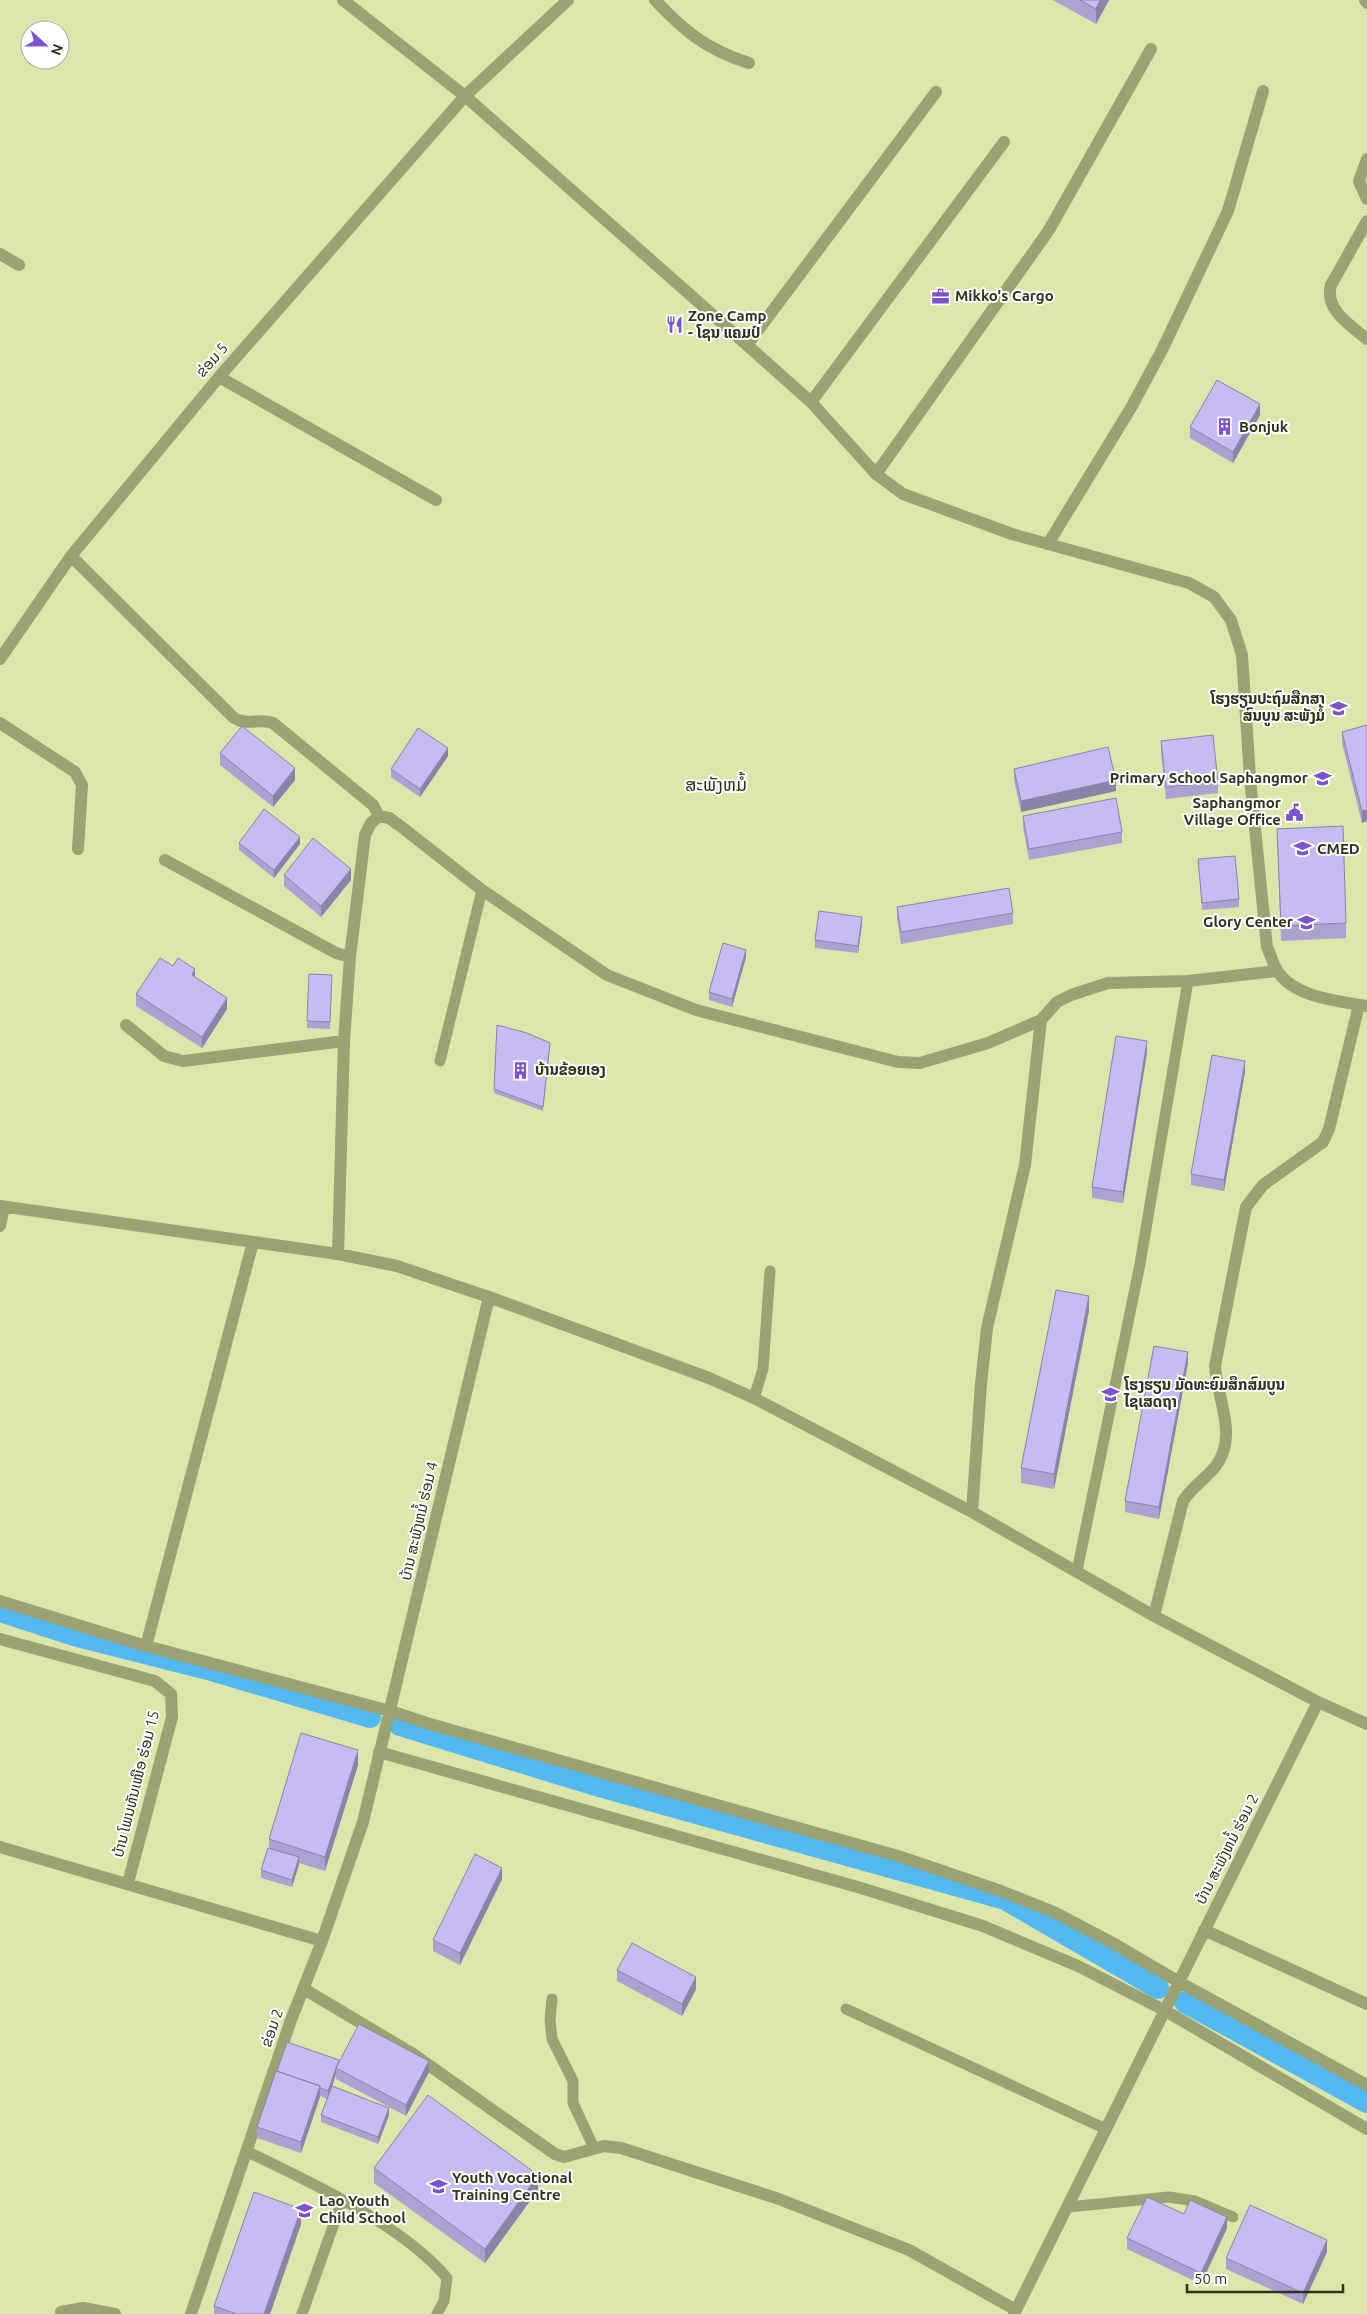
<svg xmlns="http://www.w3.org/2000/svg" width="1367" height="2314" viewBox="0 0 1367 2314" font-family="Ubuntu,'Noto Sans Lao',sans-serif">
	<rect width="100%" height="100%" fill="#dce6aa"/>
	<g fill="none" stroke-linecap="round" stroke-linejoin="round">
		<path stroke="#54b9f1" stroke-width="22" d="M0 1611 74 1635 208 1669 370 1717
			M400 1725 599 1786 1005 1899 1158 1988
			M1185 2002 1367 2102"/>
		<path stroke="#9aa371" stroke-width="11" d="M440 1061 482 890
			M754 1398 763 1369 770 1271
			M1077 1571 1140 1264 1188 981
			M552 1999 550 2020 552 2039 573 2081V2103L594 2148
			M846 2009 1106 2129
			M248 2152C309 2181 404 2226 447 2278L444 2301 437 2314
			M1068 2207 1169 2197 1195 2201 1233 2217
			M302 2314 342 2201"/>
		<path stroke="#9aa371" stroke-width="12" d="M655 0C684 31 707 50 749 63
			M1365 0 1367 3
			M1367 159 1359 181 1367 199
			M1367 221 1331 285C1324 309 1350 325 1367 339
			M0 254 19 265
			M747 345 936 92
			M219 377 436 500
			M811 402 1004 142
			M876 474 1049 230 1151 49
			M1048 544 1132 406 1162 350 1228 211 1263 91
			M71 556 234 718C247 726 259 718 273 723L373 805 379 816
			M0 659 71 556 219 377 465 96 568 0
			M0 723 75 772 82 785 78 849
			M165 860 336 953 350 957
			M126 1025 164 1056 183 1061 344 1041
			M0 1206 338 1254 397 1266 489 1297 709 1378 754 1398 972 1512 1154 1616 1318 1702 1367 1724
			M0 1226 4 1207
			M338 1254 344 1041 350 957 365 835 371 823 379 816 389 818 399 825 482 890 607 975 696 1010 898 1062 920 1063 988 1043 1041 1020 1057 1002 1071 995 1108 983 1188 981 1277 971
			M972 1512 981 1384 987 1328 1025 1165 1041 1020
			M0 1601 146 1646 390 1711 430 1724 898 1856 1001 1891 1054 1912 1111 1942 1179 1982 1367 2085
			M1154 1616 1183 1501C1192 1487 1205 1479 1215 1467 1239 1437 1217 1399 1215 1366L1246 1207 1263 1185 1323 1142 1329 1129 1359 1005
			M0 1639 155 1681 171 1694 172 1717 128 1883
			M146 1646 253 1242
			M379 1752 861 1888 983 1926 1078 1966 1164 2010 1367 2129
			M0 1847 322 1941
			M1204 1930 1367 2004
			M304 1989 413 2054 555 2154 564 2157 604 2146 621 2148 779 2199 909 2250 1016 2310
			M61 2312 83 2308 115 2314
			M191 2314 291 2020 322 1941 363 1822 489 1297
			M1014 2314 1318 1702"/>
		<path stroke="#9aa371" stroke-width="12" d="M343 0 465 96 747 345 811 402 876 474 903 494 1012 534 1189 583 1214 597 1231 620 1242 655 1250 778 1267 947C1271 955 1273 965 1278 972 1296 998 1338 1001 1367 1006"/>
	</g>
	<path fill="#aca1d0" d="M1053 0H1109L1096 24Z
		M1260 415 1233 463 1190 438V427Z
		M1367 725 1362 823 1342 743V732Z
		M1161 741 1218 782V793L1166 799 1161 752Z
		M220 753 295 780 273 807 220 765Z
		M448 756 420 797 391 777V769Z
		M1014 769 1116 791 1021 812 1014 780Z
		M1023 816 1122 832V843L1029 860 1023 827Z
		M1277 829 1346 923V938L1281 941Z
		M239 843 300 844 274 878 239 850Z
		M1198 859 1239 899V907L1202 910Z
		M284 875 351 880 321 917 284 886Z
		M897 907 1013 913V924L901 944 897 918Z
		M862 924 858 953 815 948V940Z
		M746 957 732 1007 709 1000V992Z
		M173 966 195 977 227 1009 202 1048 136 1006V994Z
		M332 982 330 1029 307 1028V1021Z
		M497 1025 550 1047 543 1111 494 1093Z
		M1147 1052 1123 1203 1092 1198V1187Z
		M1245 1072 1224 1191 1191 1185V1174Z
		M1089 1311 1054 1489 1021 1483V1468Z
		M1188 1363 1159 1519 1125 1512V1501Z
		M358 1765 325 1871 299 1863 292 1887 261 1878V1870L269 1848V1839Z
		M502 1879 460 1965 433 1951V1940Z
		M617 1970 696 1989 682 2016 617 1981Z
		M339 2063 429 2072 406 2116 336 2079V2074L332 2086 389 2115 378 2144 321 2122V2115L327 2099 320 2096 301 2153 257 2138V2127Z
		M374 2168 538 2190 485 2263 374 2183Z
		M1184 2214 1227 2228 1201 2284 1127 2249V2238Z
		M301 2224 270 2314H214V2306Z
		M1327 2252 1303 2304 1226 2269V2258Z"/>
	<path fill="#8c83a9" d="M1100 0H1109L1096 24V9Z
		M1260 404V415L1233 463V452Z
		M448 748V756L420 797V789Z
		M295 768V780L273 807V796Z
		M1116 780V791L1021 812V801Z
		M1367 810V821L1362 823V811Z
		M300 837V844L274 878V870Z
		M351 869V880L321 917V906Z
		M862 917V924L858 953V946Z
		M746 950V957L732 1007V999Z
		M195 969V981L192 975Z
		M227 998V1009L202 1048V1037Z
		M1147 1041V1052L1123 1203V1192Z
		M1245 1061V1072L1224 1191V1180Z
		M1089 1296V1311L1054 1489V1474Z
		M1188 1352V1363L1159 1519V1507Z
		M358 1750V1765L325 1871V1857Z
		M299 1857V1865L292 1887V1880Z
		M502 1868V1879L460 1965V1953Z
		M696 1977V1989L682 2016V2004Z
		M339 2060V2067L336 2068V2074L328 2099V2091Z
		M429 2061V2072L406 2116V2105Z
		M320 2086V2097L301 2153V2142Z
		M389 2108V2115L378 2144V2137Z
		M538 2175V2190L485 2263V2249Z
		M301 2209V2224L270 2314H264Z
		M1227 2217V2228L1201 2284V2273Z
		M1327 2240V2252L1303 2304V2293Z"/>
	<path fill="#c8bbf2" stroke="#8c83a9" d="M1080 0H1100L1096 9Z
		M1217 380 1260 404 1233 452 1190 427Z
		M1367 725V810L1362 811 1342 732Z
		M242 726 295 768 273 796 220 753Z
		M418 728 448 748 420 789 391 769Z
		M1213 735 1218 782 1166 787 1161 741Z
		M1108 747 1116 780 1021 801 1014 769Z
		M1116 798 1122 832 1029 849 1023 816Z
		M264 809 300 837 274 870 239 843Z
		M1343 826 1346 923 1281 926 1277 829Z
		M313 838 351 869 321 906 284 875Z
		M1235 856 1239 899 1202 903 1198 859Z
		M1009 888 1013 913 901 932 897 907Z
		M819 911 862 917 858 946 815 940Z
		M723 943 746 950 732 999 709 992Z
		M160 958 173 966 178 958 195 969 192 975 227 998 202 1037 136 994Z
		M309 974 332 975 330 1022 307 1021Z
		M497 1025 527 1033 550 1043 543 1107 494 1089Z
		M1116 1036 1147 1041 1123 1192 1092 1187Z
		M1212 1055 1245 1061 1224 1180 1191 1174Z
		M1056 1290 1089 1296 1054 1474 1021 1468Z
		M1154 1346 1188 1352 1159 1507 1125 1501Z
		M301 1733 358 1750 325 1857 269 1839Z
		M268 1848 299 1857 292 1880 261 1870Z
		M475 1854 502 1868 460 1953 433 1940Z
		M632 1943 696 1977 682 2004 617 1970Z
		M359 2024 429 2061 406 2105 336 2068Z
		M287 2042 339 2060 328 2091 320 2088V2086L277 2071Z
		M276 2071 320 2086 301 2142 257 2127Z
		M332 2086 389 2108 378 2137 321 2115Z
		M428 2095 538 2175 485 2249 374 2168Z
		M254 2192 301 2209 264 2314H237L214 2306Z
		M1147 2197 1184 2214 1190 2200 1227 2217 1201 2273 1127 2238Z
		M1250 2205 1327 2240 1303 2293 1226 2258Z"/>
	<defs>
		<symbol id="office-bare" viewBox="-9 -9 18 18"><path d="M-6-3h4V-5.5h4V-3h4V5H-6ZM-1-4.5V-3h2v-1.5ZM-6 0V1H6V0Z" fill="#7d53cc" stroke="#fff" stroke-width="2.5" paint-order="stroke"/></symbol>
		<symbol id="restaurant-bare" viewBox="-9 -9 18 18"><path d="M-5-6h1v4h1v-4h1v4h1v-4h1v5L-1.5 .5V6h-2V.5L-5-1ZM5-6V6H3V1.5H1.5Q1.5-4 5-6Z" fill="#7d53cc" stroke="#fff" stroke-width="2.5" paint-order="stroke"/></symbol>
		<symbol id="building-bare" viewBox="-9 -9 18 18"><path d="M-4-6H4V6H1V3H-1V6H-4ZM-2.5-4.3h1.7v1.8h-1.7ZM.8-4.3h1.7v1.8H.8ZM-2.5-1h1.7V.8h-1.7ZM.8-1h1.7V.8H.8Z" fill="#7d53cc" stroke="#fff" stroke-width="2.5" paint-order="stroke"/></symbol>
		<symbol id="school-bare" viewBox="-9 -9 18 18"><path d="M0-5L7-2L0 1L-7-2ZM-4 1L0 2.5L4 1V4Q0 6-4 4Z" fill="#7d53cc" stroke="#fff" stroke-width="2.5" paint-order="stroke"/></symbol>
		<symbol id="civic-bare" viewBox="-9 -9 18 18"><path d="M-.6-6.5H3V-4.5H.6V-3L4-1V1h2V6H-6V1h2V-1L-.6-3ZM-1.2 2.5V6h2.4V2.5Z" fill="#7d53cc" stroke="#fff" stroke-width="2.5" paint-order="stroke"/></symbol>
	</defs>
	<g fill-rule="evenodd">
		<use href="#office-bare" x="928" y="284" width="25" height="25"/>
		<use href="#restaurant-bare" x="662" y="312" width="25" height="25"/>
		<use href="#building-bare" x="1212" y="414" width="25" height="25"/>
		<use href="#school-bare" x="1326" y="696" width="25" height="25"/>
		<use href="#school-bare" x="1310" y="766" width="25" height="25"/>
		<use href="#civic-bare" x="1282" y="800" width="25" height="25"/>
		<use href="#school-bare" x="1290" y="836" width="25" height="25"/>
		<use href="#school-bare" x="1294" y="910" width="25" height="25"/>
		<use href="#building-bare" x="508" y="1058" width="25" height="25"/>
		<use href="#school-bare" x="1098" y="1382" width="25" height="25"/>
		<use href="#school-bare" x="426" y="2174" width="25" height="25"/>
		<use href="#school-bare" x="292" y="2198" width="25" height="25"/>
	</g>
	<g text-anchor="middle" stroke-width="4" stroke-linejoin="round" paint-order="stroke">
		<g font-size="15" font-weight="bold" fill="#2f331b" stroke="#fff" text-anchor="start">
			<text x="955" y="301">Mikko's Cargo</text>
			<text x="688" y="321">Zone Camp<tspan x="688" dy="17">- ໂຊນ ແຄມປ໌</tspan></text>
			<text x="1239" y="432">Bonjuk</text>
			<text x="1325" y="704" text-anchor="end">ໂຮງຮຽນປະຖົມສືກສາ<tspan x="1325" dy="17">ສົນບູນ ສະພັງມໍ້</tspan></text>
			<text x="1308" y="783" text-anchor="end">Primary School Saphangmor</text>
			<text x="1281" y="808" text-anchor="end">Saphangmor<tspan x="1281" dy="17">Village Office</tspan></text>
			<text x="1317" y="854">CMED</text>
			<text x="1293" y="927" text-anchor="end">Glory Center</text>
			<text x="535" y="1075">ບ້ານຂ້ອຍເອງ</text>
			<text x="1124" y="1390">ໂຮງຮຽນ ມັດທະຍົມສຶກສົມບູນ<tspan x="1124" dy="17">ໄຊເສດຖາ</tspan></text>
			<text x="452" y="2183">Youth Vocational<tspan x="452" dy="17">Training Centre</tspan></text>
			<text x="319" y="2206">Lao Youth<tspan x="319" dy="17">Child School</tspan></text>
		</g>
		<g font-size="15" fill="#2f331b" stroke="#fff">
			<text transform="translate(212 360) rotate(-49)" y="5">ຂ່ອມ 5</text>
			<text transform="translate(419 1521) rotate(-77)" y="5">ບ້ານ ສະພັງຫມໍ້ ຮ່ອມ 4</text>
			<text transform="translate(136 1784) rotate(-76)" y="5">ບ້ານ ໂພນທັນເໜືອ ຮ່ອມ 15</text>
			<text transform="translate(1227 1849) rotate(-63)" y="5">ບ້ານ ສະພັງຫມໍ້ ຮ່ອມ 2</text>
			<text transform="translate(272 2028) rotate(-71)" y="5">ຂ່ອມ 2</text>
		</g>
		<g font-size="18" fill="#2f331b" stroke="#fff">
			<text x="716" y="791">ສະພັງຫມໍ້</text>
		</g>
	</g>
	<g transform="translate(45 45) rotate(111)"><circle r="24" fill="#ffffff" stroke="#acada4"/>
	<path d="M0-4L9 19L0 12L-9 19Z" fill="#7d53cc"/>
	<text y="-8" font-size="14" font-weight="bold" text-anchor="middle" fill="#2f331b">N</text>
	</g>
	<path d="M1187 2284v8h156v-8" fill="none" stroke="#2f331b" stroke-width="2.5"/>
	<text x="1194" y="2284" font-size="15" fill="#2f331b" stroke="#ffffff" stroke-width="4" paint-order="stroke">50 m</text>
</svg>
